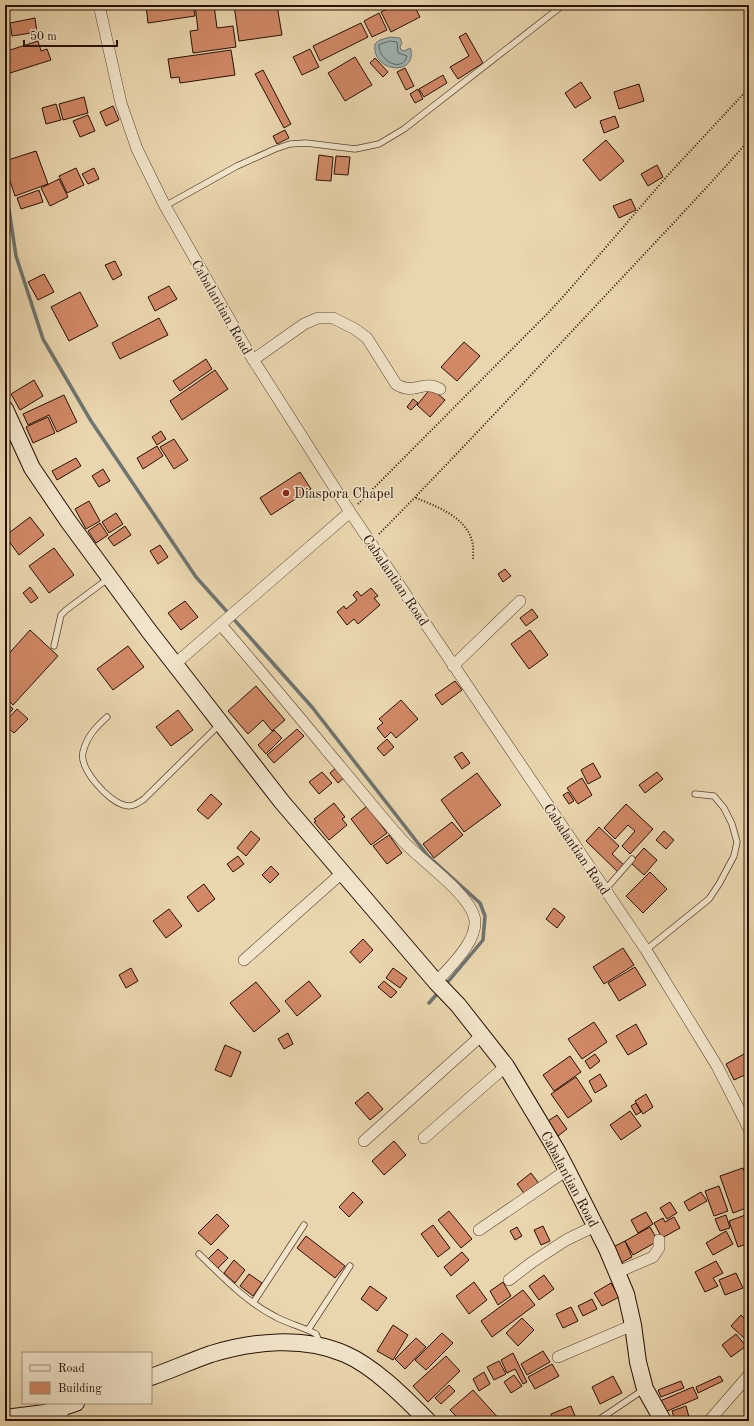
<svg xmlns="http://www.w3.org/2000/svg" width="754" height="1426" viewBox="0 0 754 1426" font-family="'Old Standard TT',serif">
	<rect width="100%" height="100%" fill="#ead6ae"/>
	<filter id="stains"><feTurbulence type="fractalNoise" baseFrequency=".005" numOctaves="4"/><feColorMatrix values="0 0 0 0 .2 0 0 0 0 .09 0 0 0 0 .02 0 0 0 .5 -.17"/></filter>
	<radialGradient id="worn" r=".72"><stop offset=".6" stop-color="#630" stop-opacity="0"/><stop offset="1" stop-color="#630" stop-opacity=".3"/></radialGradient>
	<path fill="#9eb6b7" stroke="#6e7470" d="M390 37 400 38 402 43 400 47 401 50 404 51 410 48 411 50C416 77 371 72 375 44L380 40Z"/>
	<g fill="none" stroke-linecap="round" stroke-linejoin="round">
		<path stroke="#62635e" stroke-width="1" d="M390 41 397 42 398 53 407 56C402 74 378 60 379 45Z"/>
		<path stroke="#6e7470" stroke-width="3.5" d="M5 183 16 256 43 339 91 421 196 577 312 707 428 856 480 903 485 916 483 940 447 983
			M429 1003 437 994"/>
	</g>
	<path fill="#d28867" stroke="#261006" d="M146 5H193L195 16 148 23Z
		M195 5H214L217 28 233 26 236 47 193 53 190 31 198 30Z
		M234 5H277L282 35 239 41Z
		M396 5H414L420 17 391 32 381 12Z
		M379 13 387 30 372 37 364 21Z
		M35 18 37 32 12 36 10 23Z
		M361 23 368 37 320 61 313 46Z
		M5 27H7L9 42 5 43Z
		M466 33 483 63 458 79 450 67 469 56 459 37Z
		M38 41 41 51 47 49 51 60 10 73 6 62 10 61 7 51Z
		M310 49 319 67 302 75 293 57Z
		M231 50 235 75 180 83 179 77 171 78 168 59Z
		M355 57 372 85 345 101 328 73Z
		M375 58 388 72 383 77 370 63Z
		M405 68 414 86 406 90 397 72Z
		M263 70 291 124 284 128 255 74Z
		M443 75 447 83 424 97 419 89Z
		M581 82 591 98 575 108 565 93Z
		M639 84 644 101 619 109 614 92Z
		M418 89 423 99 415 103 410 94Z
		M84 97 88 113 63 120 59 104Z
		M56 104 61 120 46 124 42 108Z
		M113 106 119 120 106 126 100 112Z
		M88 115 95 131 80 137 73 121Z
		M615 116 619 127 604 133 600 121Z
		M285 130 289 138 277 144 273 136Z
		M606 140 624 161 600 181 583 160Z
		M36 151 48 184 15 196 5 166V161Z
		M319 155 333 157 331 181 316 180Z
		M336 156 350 157 348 175 334 174Z
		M657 165 663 177 648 186 641 174Z
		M76 168 84 185 67 193 59 176Z
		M94 168 99 179 88 184 82 174Z
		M59 179 68 197 50 206 41 188Z
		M39 190 43 202 21 209 17 198Z
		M631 199 636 210 619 218 613 206Z
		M115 261 122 275 113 280 105 265Z
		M44 274 54 292 38 300 28 282Z
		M169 286 177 299 155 311 148 297Z
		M80 292 98 326 69 341 51 307Z
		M159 318 168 335 120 359 112 343Z
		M464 342 480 356 457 381 441 367Z
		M206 359 212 369 180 391 173 381Z
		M215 370 228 389 182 420 170 401Z
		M34 380 43 396 20 410 11 394Z
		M431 388 445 400 430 417 417 405Z
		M64 395 77 422 57 432 49 415 28 425 23 414Z
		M413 399 418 403 411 410 407 407Z
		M48 417 55 433 33 443 26 427Z
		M161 431 166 439 157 445 152 437Z
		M174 439 188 460 174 469 160 447Z
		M157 446 163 456 143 469 137 458Z
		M76 458 81 466 57 480 52 471Z
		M103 469 110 481 99 487 92 476Z
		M300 472 311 489 271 515 260 498Z
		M89 501 100 521 86 529 75 509Z
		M116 513 123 524 109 533 102 522Z
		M30 517 44 535 19 555 5 536Z
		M100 523 108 535 96 543 88 531Z
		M125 526 131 535 114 546 108 538Z
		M160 545 168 557 158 564 150 551Z
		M54 548 74 575 49 593 29 566Z
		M505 569 511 576 503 582 498 574Z
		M30 587 38 598 31 603 23 593Z
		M371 588 378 596 374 598 380 605 358 624 354 619 347 625 337 612 344 606 346 609 357 600 353 595 357 591 361 596Z
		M185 601 198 617 181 630 168 613Z
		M532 609 538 617 526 626 520 618Z
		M30 630 58 656 13 705 5 697V658Z
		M530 630 548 655 529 669 511 644Z
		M128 646 144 667 113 690 97 669Z
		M455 681 462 690 442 705 435 695Z
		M256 686 285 720 272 731 263 720 248 734 228 711Z
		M401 700 418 719 396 738 391 732 385 738 377 728 383 723 379 719Z
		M8 704 13 709 7 716 5 714V708Z
		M17 709 28 719 14 733 5 725V722Z
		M178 710 193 730 171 746 156 727Z
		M297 729 304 736 274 763 267 755Z
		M274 730 282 738 266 754 258 745Z
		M387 739 394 747 384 756 377 748Z
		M462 752 470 763 462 769 454 757Z
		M593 763 601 777 588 784 581 770Z
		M337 767 345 777 338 783 330 773Z
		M322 772 332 783 319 794 309 782Z
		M657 772 663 779 645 793 639 785Z
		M477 773 501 805 464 832 441 800Z
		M582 778 592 795 578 804 567 788Z
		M568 792 574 801 569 804 563 795Z
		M211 794 222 804 208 819 197 810Z
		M334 803 345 817 342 819 347 825 329 840 314 822 316 821 314 819Z
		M626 804 653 829 630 854 622 846 635 831 628 825 615 839 604 828Z
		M367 806 387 833 371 845 351 819Z
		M452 822 463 835 434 858 423 844Z
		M599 827 619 846 612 854 625 866 619 873 586 841Z
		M251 831 260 839 246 856 237 848Z
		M664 831 674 840 666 849 656 840Z
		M389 835 402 853 387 864 373 846Z
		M644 848 657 860 644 875 631 863Z
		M238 856 244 864 233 872 227 864Z
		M271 866 279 874 270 883 262 875Z
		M650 872 667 889 643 913 626 896Z
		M204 884 215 899 198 912 187 897Z
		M554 908 565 917 557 928 546 919Z
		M169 909 182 926 166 938 153 921Z
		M363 939 373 950 360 963 350 952Z
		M623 948 634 965 604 984 593 967Z
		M635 967 646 985 619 1001 608 983Z
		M131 968 138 981 126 988 119 975Z
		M393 968 407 978 400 988 386 978Z
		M309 981 321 996 297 1016 285 1001Z
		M384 981 397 992 391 998 378 987Z
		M256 982 280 1011 254 1032 230 1003Z
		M594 1022 607 1042 582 1059 568 1039Z
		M636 1024 647 1044 628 1055 616 1036Z
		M288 1033 293 1044 284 1049 278 1039Z
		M225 1045 241 1052 231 1077 215 1070Z
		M595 1054 600 1061 590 1069 585 1061Z
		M744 1054 749 1064V1073L734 1080 726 1064Z
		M570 1056 581 1072 554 1091 543 1075Z
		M600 1074 607 1086 595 1093 589 1081Z
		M576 1077 592 1101 568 1118 551 1094Z
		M368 1092 383 1109 370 1120 355 1103Z
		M646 1094 653 1107 643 1114 635 1101Z
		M636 1103 641 1112 636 1115 631 1106Z
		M630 1111 641 1126 621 1140 610 1125Z
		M557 1115 567 1129 558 1136 548 1121Z
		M394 1141 406 1155 384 1175 372 1161Z
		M743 1168 749 1184V1207L733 1213 720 1176Z
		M531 1173 540 1185 526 1196 517 1184Z
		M719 1186 728 1211 714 1216 705 1191Z
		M353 1192 363 1202 349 1217 339 1207Z
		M701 1192 707 1201 689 1211 684 1202Z
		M670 1202 677 1213 667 1219 660 1208Z
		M449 1211 472 1239 461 1248 438 1220Z
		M646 1212 653 1224 638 1233 631 1220Z
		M217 1214 229 1226 211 1245 198 1233Z
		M748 1214 749 1243 738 1247 729 1221Z
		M726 1215 730 1228 720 1231 715 1219Z
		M674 1217 680 1228 662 1238 654 1223 663 1218 665 1222Z
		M433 1225 450 1248 438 1257 421 1234Z
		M543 1226 550 1241 541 1245 534 1230Z
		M517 1227 522 1236 515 1240 510 1231Z
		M650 1227 658 1241 633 1255 625 1241Z
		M726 1231 733 1244 713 1255 706 1243Z
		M306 1236 345 1266 335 1278 297 1248Z
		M625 1241 632 1257 621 1263 613 1247Z
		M218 1249 228 1258 218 1268 208 1259Z
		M462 1252 469 1260 451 1276 444 1267Z
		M234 1260 245 1270 235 1283 224 1273Z
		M716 1261 723 1273 713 1278 718 1286 705 1292 695 1272Z
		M736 1273 743 1288 725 1295 719 1280Z
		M249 1274 262 1283 253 1296 240 1286Z
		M544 1275 554 1289 539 1300 529 1286Z
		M474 1282 487 1300 469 1314 456 1296Z
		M503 1282 511 1296 498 1305 490 1291Z
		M611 1283 619 1297 602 1306 594 1293Z
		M370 1286 387 1298 377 1311 361 1299Z
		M523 1290 535 1305 492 1337 481 1321Z
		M592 1299 597 1309 583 1316 578 1306Z
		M571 1307 578 1321 563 1328 556 1314Z
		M741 1315 749 1322V1332L744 1338 731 1326Z
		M522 1318 534 1330 518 1346 506 1333Z
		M393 1325 408 1335 393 1360 377 1351Z
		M442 1333 453 1343 426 1370 415 1360Z
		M736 1334 746 1346 731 1357 722 1345Z
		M416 1338 426 1347 405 1369 395 1359Z
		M543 1351 550 1362 527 1375 521 1364Z
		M513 1353 527 1382 523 1384 515 1369 507 1373 501 1360Z
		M446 1356 460 1371 428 1402 413 1386Z
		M499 1361 506 1374 494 1380 487 1367Z
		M552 1364 559 1376 535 1389 528 1377Z
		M484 1372 490 1384 479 1391 473 1379Z
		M514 1375 522 1386 511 1393 504 1382Z
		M613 1376 622 1393 600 1404 592 1387Z
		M720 1376 723 1381 698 1393 696 1387Z
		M681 1381 684 1388 661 1397 658 1390Z
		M449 1385 455 1391 441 1404 435 1398Z
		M693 1387 698 1398 665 1412 660 1401Z
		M473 1390 501 1421H461L450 1410Z
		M571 1406 577 1421H553L551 1414Z
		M686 1406 690 1421H675L672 1411Z"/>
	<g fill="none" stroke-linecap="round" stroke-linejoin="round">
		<defs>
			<path id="lane" d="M165 206 237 166 275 149 290 144 306 143 355 149 379 144 404 129 563 5
				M54 646 61 615 66 610 109 578
				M107 717C96 727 87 736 83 752 79 769 108 801 124 805 132 808 138 803 144 799L220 724
				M605 890 632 859
				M646 950 709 899 719 884 734 856 737 842 732 824 724 808 714 796 695 794
				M199 1254C223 1277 246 1302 276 1317 289 1324 303 1327 316 1334L319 1341 318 1344
				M253 1303 304 1225
				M308 1330 350 1266
				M597 1421 643 1390"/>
			<path id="street" d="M99 5 121 103 137 149 165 206 247 350 350 512 646 950 717 1066 749 1129
				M253 360 304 324 318 318H333L355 329 367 338 396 384C414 396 422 379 440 389
				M221 625C257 667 293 709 328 752 353 781 376 811 402 840 421 861 466 891 474 916 481 938 450 967 436 982
				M175 664 350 512
				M453 666 520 601
				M244 960 343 872
				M424 1138 506 1066
				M364 1141 482 1035
				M479 1230 567 1170
				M618 1272 653 1257 659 1248V1240
				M509 1280 531 1263 566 1240 595 1226
				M558 1357 633 1325
				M61 1421 63 1408
				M709 1421 749 1375"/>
			<path id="secondary" d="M5 409 32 468 68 521 149 631 282 802 436 982 458 1005 506 1066 557 1151 567 1170 607 1249 626 1294 633 1325 638 1362 645 1389 663 1421
				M151 1377C171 1370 191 1361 211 1354 253 1341 303 1336 345 1354 375 1367 405 1398 428 1421
				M5 1418 45 1413 76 1403"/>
		</defs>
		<use href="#lane" stroke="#574230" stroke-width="7"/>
		<use href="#street" stroke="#574230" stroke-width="12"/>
		<use href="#secondary" stroke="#261006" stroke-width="18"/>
		<path stroke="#261006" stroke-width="2" stroke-dasharray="1 2" stroke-linecap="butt" d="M416 498C436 506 466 517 472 541 474 547 473 554 473 560
			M358 504 549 312 570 289 668 175 749 88
			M379 534C461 451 540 365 620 280 663 234 707 188 749 140"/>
		<use href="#lane" stroke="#f1e4ca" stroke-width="5.5"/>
		<use href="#street" stroke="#f1e4ca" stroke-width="11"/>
		<use href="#secondary" stroke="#f1e4ca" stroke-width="16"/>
	</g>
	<circle fill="#8f2418" stroke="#f1e4ca" stroke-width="1.5" cx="286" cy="493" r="4"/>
	<g text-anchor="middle" stroke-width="3" stroke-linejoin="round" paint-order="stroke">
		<g font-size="14" fill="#261006" stroke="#f1e4ca">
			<text transform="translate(222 307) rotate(60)" y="5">Cabalantian Road</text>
			<text transform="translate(396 580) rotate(56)" y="5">Cabalantian Road</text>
			<text transform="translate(577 849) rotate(56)" y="5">Cabalantian Road</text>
			<text transform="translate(570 1179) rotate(62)" y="5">Cabalantian Road</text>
		</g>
		<g font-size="14" fill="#261006" stroke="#f1e4ca" text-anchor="start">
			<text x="294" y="498">Diaspora Chapel</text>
		</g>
	</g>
	<rect width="754" height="1426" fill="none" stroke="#ead6ae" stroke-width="20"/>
	<rect x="6" y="6" width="742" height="1414" fill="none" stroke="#261006" stroke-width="2"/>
	<rect x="10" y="10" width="734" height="1406" fill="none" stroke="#261006"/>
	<rect x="22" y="1352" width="130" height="52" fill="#f1e4ca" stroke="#a08f7c"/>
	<rect x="30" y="1365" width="20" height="6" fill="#f1e4ca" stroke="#a08f7c"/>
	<text x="58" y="1372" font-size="12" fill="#261006">Road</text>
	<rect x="30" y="1382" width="20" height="12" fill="#d28867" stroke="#a08f7c"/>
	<text x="58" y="1392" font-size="12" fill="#261006">Building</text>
	<path d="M24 40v6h93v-6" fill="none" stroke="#261006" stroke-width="2"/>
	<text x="30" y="40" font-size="12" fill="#261006" stroke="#f1e4ca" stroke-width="3" paint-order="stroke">50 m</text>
	<rect width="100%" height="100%" filter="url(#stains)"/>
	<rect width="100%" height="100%" fill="url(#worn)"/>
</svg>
